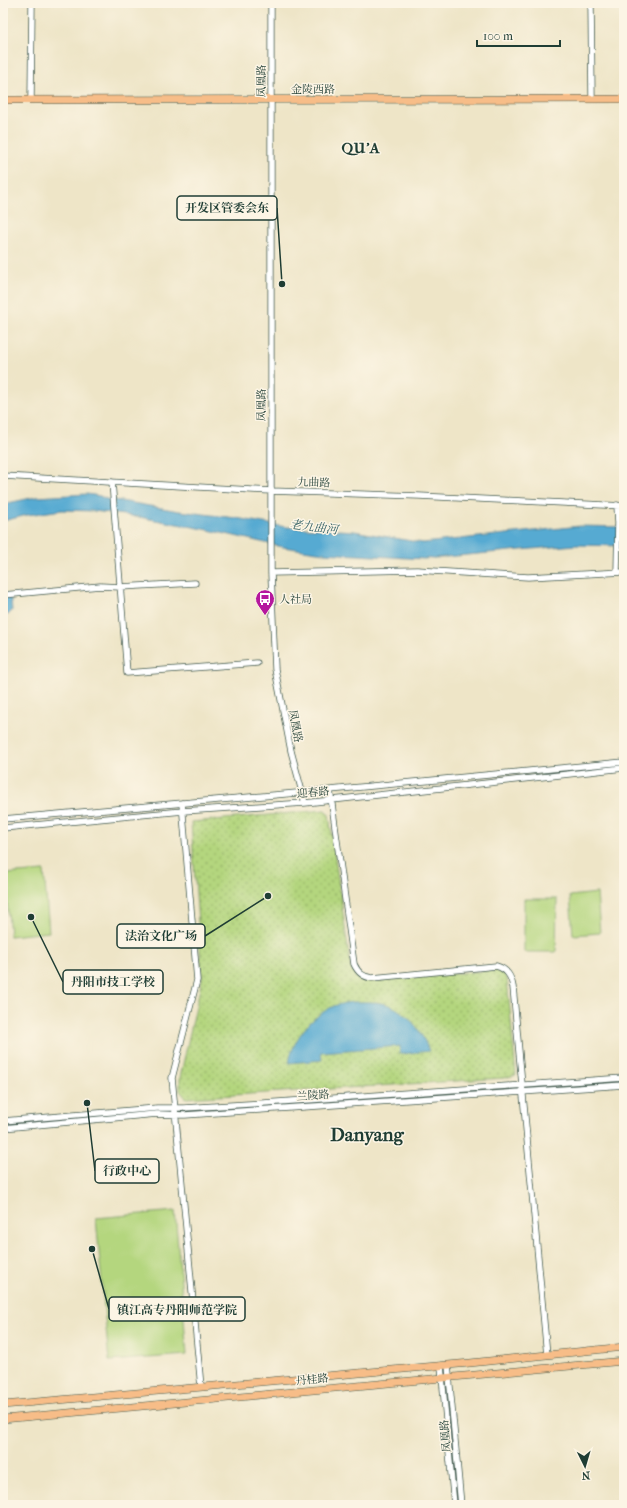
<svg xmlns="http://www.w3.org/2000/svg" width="627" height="1508" viewBox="0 0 627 1508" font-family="'IM FELL French Canon','Noto Serif SC',serif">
	<defs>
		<pattern id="grass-dots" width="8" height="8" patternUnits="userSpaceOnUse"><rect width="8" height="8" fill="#b4d67e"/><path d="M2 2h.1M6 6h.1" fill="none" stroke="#92af68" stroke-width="1.8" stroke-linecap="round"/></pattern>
	</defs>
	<rect width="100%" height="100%" fill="#fcf5e5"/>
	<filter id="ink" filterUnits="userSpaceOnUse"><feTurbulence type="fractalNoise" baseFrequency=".025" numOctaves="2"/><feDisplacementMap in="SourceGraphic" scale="8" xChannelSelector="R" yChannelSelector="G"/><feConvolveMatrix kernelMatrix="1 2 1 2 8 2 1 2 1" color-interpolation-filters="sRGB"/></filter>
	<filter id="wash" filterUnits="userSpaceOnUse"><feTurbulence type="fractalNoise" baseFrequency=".012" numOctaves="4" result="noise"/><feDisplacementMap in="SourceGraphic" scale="16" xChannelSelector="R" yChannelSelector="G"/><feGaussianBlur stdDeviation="0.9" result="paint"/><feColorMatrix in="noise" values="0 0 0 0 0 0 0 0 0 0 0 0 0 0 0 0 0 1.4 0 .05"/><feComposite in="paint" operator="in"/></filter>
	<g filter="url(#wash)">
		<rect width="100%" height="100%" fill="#eee5c7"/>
		<path fill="url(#grass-dots)" stroke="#6a8a59" d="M325 810 329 815 351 969 363 980 372 981 495 970 503 973 507 978 516 1075 504 1078 186 1098 180 1091V1078L202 979 191 822Z"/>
		<path fill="#b4d67e" stroke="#6a8a59" d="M44 871 49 932 10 936 5 874Z
			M597 893 600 933 573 935 570 896Z
			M524 899H557L556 952H524Z
			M175 1211 187 1355 109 1361 96 1218Z"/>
		<path fill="#57aad2" stroke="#3b7483" d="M87 494 100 496 106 499 121 501 179 511 236 518 286 527 354 531 423 543 580 526 624 527V546L575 545 424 559 324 553 283 547 204 529 139 517 94 511 62 510 27 515 3 521V504L36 497Z
			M9 596 11 599 12 611 9 614 3 617V597Z
			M352 1002C364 1002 377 1001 389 1005 409 1013 422 1032 429 1051L400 1054V1046L321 1052 322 1060 289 1063C293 1038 311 1017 334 1006 339 1004 346 1003 352 1002Z"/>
	</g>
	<g filter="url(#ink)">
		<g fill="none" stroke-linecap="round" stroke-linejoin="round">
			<defs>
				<path id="minor" d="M271 3V573L275 669 291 751 305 803
					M591 3 592 99
					M31 100 32 3
					M3 476 271 491 419 496 624 506
					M112 482 127 673 257 663
					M617 572 618 523 617 505
					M271 573 417 570 528 577 624 572
					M3 595 100 586 120 587 195 583
					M330 790 354 964C358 973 363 977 372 978L496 966C507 969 511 976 513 987L547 1355
					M182 803 197 980 172 1078 201 1387
					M3 819 330 790 624 762
					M3 828 183 811 305 803 624 768
					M3 1121 157 1108H184L249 1104 624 1078
					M3 1128 157 1114 185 1115 624 1085
					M448 1365 461 1505
					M441 1366 454 1505"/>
				<path id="major" d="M3 100 624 99
					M3 1405 470 1363 624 1347
					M3 1419 624 1361"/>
			</defs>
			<use href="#minor" stroke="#3e564a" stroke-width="7"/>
			<use href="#major" stroke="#3e564a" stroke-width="8"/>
			<use href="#minor" stroke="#fff" stroke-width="5.5"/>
			<use href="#major" stroke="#f7bd88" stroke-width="7"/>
		</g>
	</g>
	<defs>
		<symbol id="bus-pin" viewBox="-11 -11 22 30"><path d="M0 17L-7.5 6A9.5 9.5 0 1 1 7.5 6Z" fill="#b5179e" stroke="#fcf5e5"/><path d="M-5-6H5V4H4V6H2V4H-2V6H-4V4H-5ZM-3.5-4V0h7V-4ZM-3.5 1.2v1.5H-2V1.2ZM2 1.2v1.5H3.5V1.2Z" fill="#fff"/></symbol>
	</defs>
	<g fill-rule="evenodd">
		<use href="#bus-pin" x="254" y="588" width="22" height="30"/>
	</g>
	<g text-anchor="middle" stroke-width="3" stroke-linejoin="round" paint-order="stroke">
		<g font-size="11" fill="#1f3d34" stroke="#fcf5e5">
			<text transform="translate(261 81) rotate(-90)" y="4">凤凰路</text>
			<text x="313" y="93">金陵西路</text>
			<text transform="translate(261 405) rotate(-90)" y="4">凤凰路</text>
			<text transform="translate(314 482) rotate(2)" y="4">九曲路</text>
			<text transform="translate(296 726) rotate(79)" y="4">凤凰路</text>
			<text transform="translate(313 792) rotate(-5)" y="4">迎春路</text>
			<text transform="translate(313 1095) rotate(-4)" y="4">兰陵路</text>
			<text transform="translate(312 1379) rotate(-5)" y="4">丹桂路</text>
			<text transform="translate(445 1436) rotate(-95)" y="4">凤凰路</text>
		</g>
		<g font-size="11" fill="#1f3d34" stroke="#fcf5e5" text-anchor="start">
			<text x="279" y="603">人社局</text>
		</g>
		<g font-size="12" font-style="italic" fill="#305e63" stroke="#fcf5e5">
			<text transform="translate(314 527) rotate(7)" y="4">老九曲河</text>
		</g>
		<g font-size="15" font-weight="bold" letter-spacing="1" fill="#1f3d34" stroke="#fcf5e5">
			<text x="361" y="153">QU'A</text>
		</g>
		<g font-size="19" font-weight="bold" fill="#1f3d34" stroke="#fcf5e5">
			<text x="367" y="1141">Danyang</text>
		</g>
	</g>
	<path fill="none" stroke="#1f3d34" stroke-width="1.5" d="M282 284L277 208M268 896L205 936M31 917L63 982M87 1103L95 1171M92 1249L109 1309"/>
	<g fill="#1f3d34" stroke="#fcf5e5" stroke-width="1.5">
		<circle cx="282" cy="284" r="4"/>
		<circle cx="268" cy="896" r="4"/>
		<circle cx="31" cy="917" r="4"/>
		<circle cx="87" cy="1103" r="4"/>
		<circle cx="92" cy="1249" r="4"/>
	</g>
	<g fill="#fcf5e5" stroke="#1f3d34" stroke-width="1.5">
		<rect x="177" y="196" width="100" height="24" rx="4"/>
		<rect x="117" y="924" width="88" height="24" rx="4"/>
		<rect x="63" y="970" width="100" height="24" rx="4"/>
		<rect x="95" y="1159" width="64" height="24" rx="4"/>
		<rect x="109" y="1297" width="136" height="24" rx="4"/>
	</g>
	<g font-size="12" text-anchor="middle" font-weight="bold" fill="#1f3d34">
		<text x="227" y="212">开发区管委会东</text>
		<text x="161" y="940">法治文化广场</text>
		<text x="113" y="986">丹阳市技工学校</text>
		<text x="127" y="1175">行政中心</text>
		<text x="177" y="1314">镇江高专丹阳师范学院</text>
	</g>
	<rect width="627" height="1508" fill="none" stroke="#fcf5e5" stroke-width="16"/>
	<g transform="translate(585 1466) rotate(175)" stroke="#fcf5e5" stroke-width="3" paint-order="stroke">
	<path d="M0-3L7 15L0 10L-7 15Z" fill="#1f3d34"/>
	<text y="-6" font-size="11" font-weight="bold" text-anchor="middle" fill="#1f3d34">N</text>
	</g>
	<path d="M477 40v6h83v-6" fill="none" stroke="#1f3d34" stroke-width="2"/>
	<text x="483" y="40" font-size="12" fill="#1f3d34" stroke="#fcf5e5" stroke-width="3" paint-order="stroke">100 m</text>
</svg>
